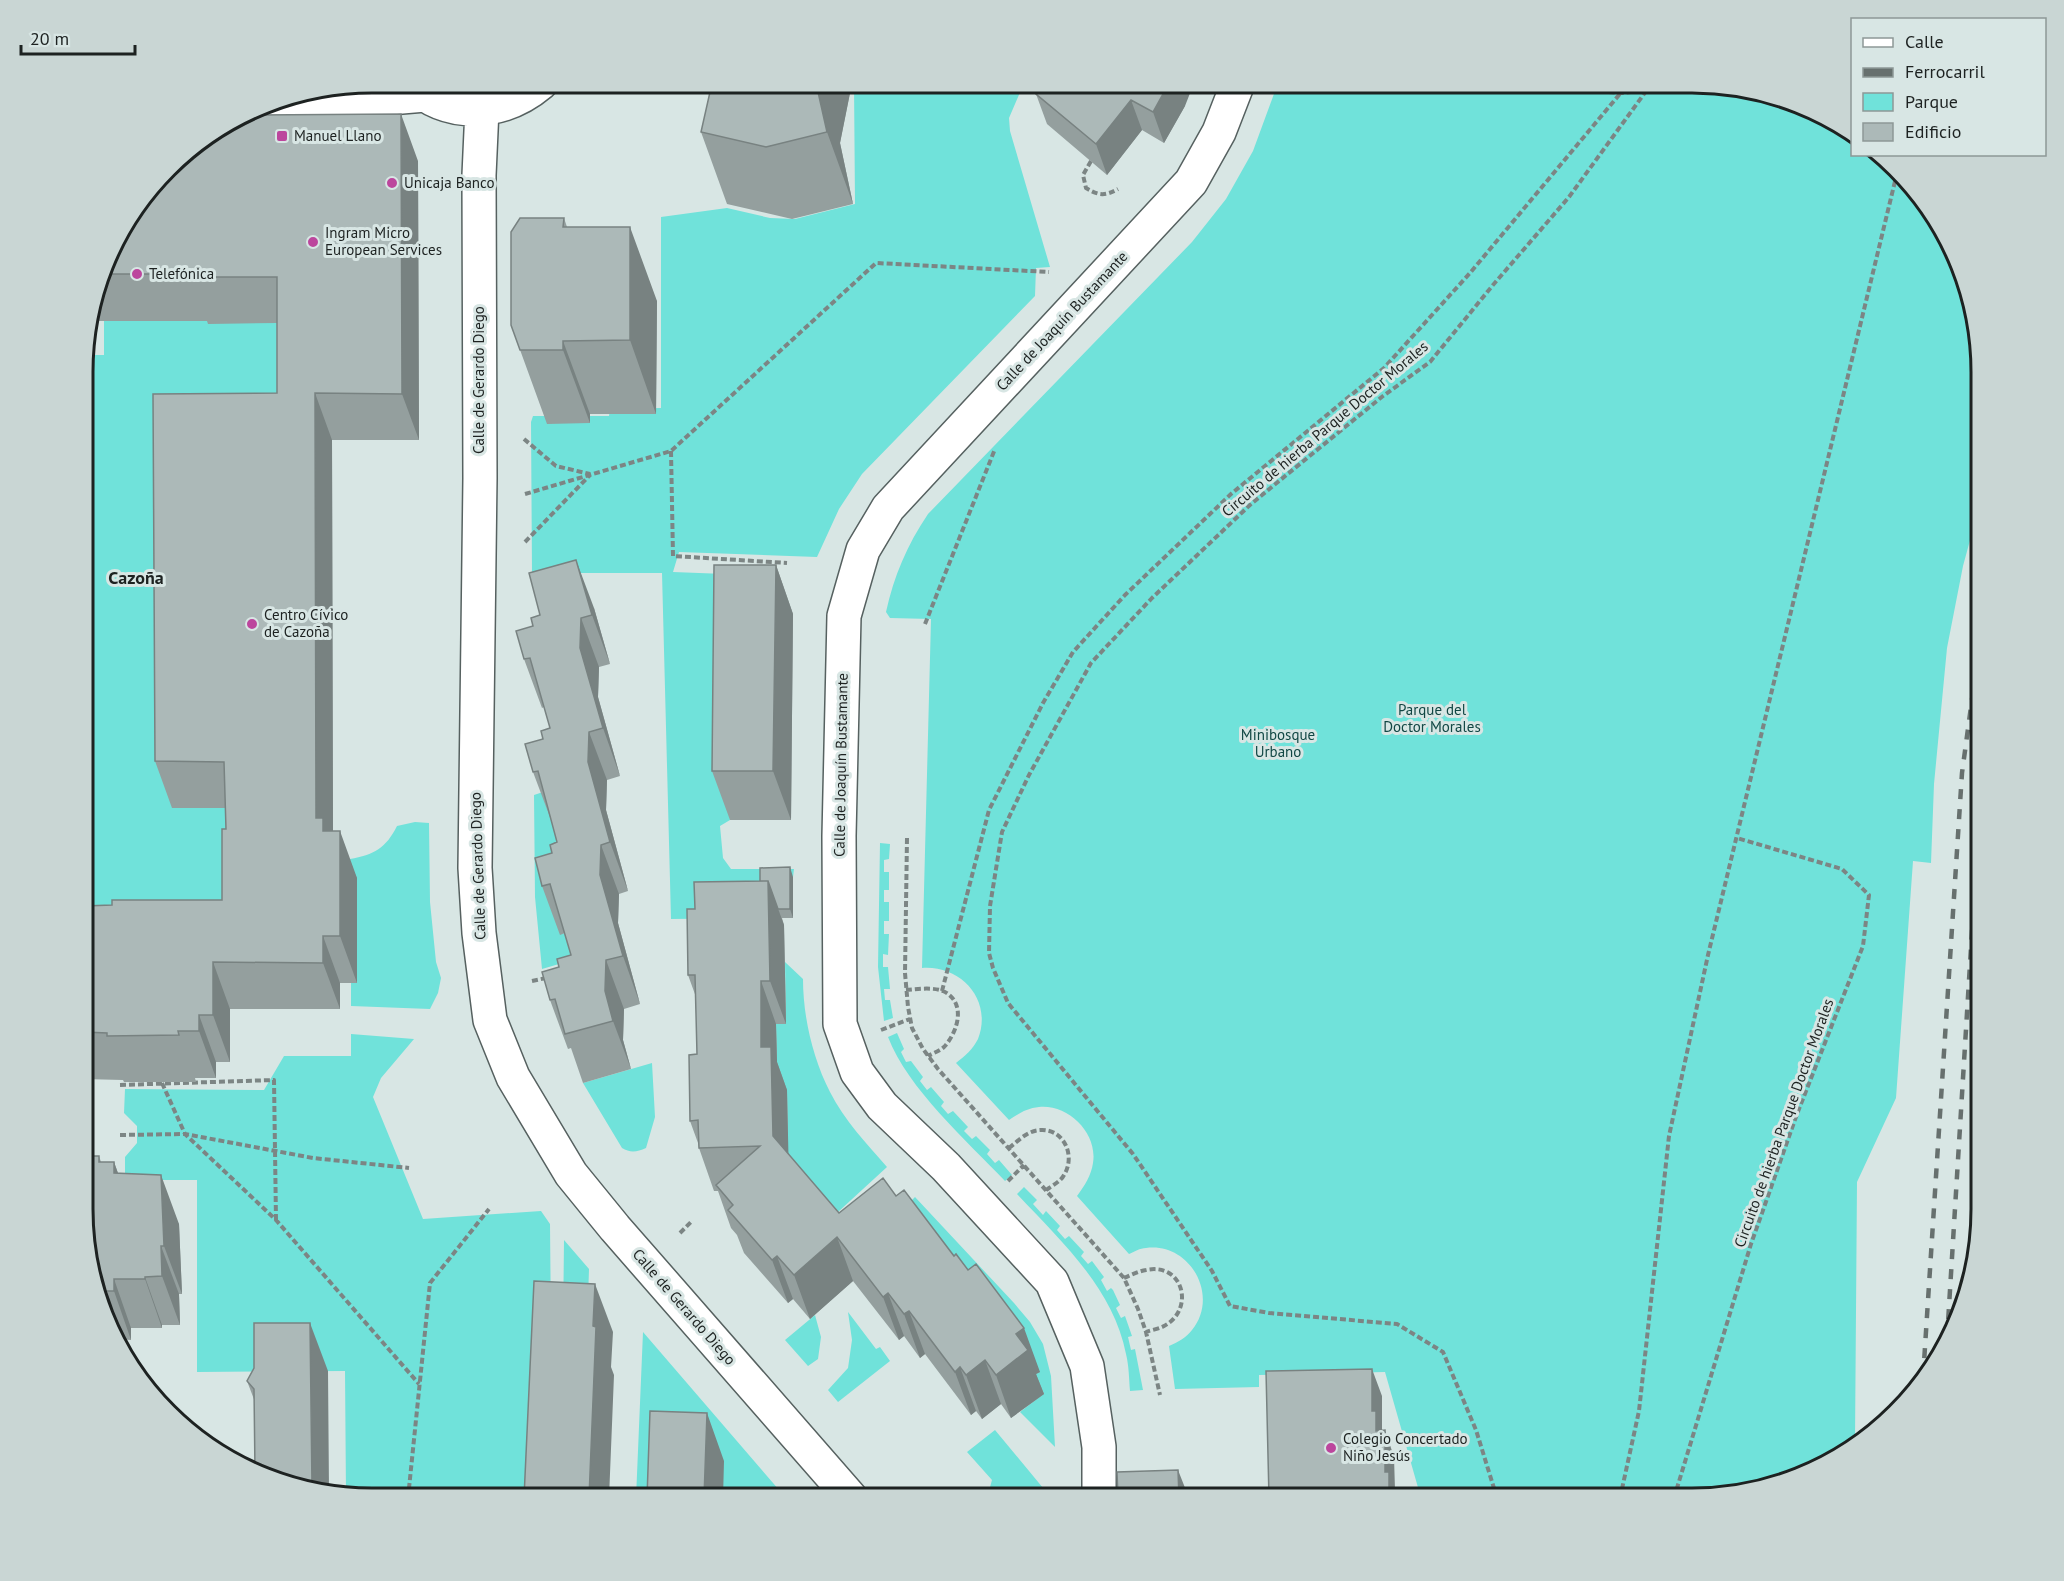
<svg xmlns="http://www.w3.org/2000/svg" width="2064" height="1581" viewBox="0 0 2064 1581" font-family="'PT Sans',sans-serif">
	<rect width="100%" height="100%" fill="#d8e6e4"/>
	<path fill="#70e2da" d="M854 83H1024L1009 118 1010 131 1050 267 1036 268 1035 296 862 474 839 509 817 557 679 552 673 572 725 574 730 820 720 826 723 858 731 869H794L793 877 763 918 671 919 662 573H532L531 422 533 416H609L610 409 661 408V217L727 208 770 218 795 219 855 204Z
		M1278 83H1711L1802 104 1852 135V154L1883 155 1952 244 1981 372V500L1963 566 1947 648 1934 784 1931 863 1913 861 1896 1098 1857 1182 1855 1441 1820 1469 1692 1498H1421L1385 1372 1259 1375V1387L1175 1389 1169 1346C1178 1342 1186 1338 1192 1330 1220 1296 1190 1242 1146 1248 1140 1248 1134 1252 1129 1254L1077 1196C1085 1185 1091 1176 1093 1163 1098 1133 1068 1104 1039 1107 1027 1108 1018 1114 1009 1120L956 1063C965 1056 973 1049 978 1039 993 1000 961 965 922 968L931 619 890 618 886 612C894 576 907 545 928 514L1192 242 1226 199 1253 151Z
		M169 169 294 323 229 808V952H84L85 355H104V321H169Z
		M543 792 555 820 575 891 560 934 568 933 576 959 542 969 535 897 534 795Z
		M415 822 429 823 430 902 436 962 441 978 438 993 430 1009 351 1006V983L357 982V879L351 878 350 859C374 855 386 848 397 826Z
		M880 843 890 844 889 859 884 860V872H889V890H884V902H889V921H884V934H889L888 955 883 954V967H888L890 989H884L885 1000H890L893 1018 884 1021 878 967Z
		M785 962 803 979C803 1017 813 1059 830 1092 844 1120 867 1144 887 1167L826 1223 788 1169 787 1091 777 1090 776 1024H786Z
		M897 1033 904 1049 901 1052 906 1062 911 1061 923 1077 920 1081 927 1090 931 1087 944 1102 941 1106 948 1114 953 1111 968 1127 964 1131 972 1139 976 1136 990 1150 987 1154 995 1163 999 1160 1012 1175 1005 1181C967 1141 908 1089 888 1037Z
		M351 1034 414 1039 381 1078 373 1097 423 1219 541 1211 550 1224 551 1330 544 1498H353L346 1496 345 1371 197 1372V1180H125V1157L137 1143V1126L124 1113 125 1089 264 1090 284 1056H351Z
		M652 1063 655 1117 646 1148C637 1152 630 1153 622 1148L583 1083Z
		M1024 1187 1037 1200 1033 1204 1043 1215 1046 1211 1060 1226 1057 1230 1065 1239 1069 1236 1084 1252 1081 1256 1088 1264 1092 1261 1104 1277 1101 1280 1107 1291 1111 1288 1113 1290 1120 1305 1116 1308 1121 1318 1125 1316 1132 1336 1128 1337 1131 1350 1135 1349 1143 1390 1130 1391C1129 1379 1129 1366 1126 1354 1113 1288 1061 1241 1017 1194Z
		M915 1197 1014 1303 1030 1322 1043 1344 1051 1376 1055 1447 1020 1412 1043 1394 898 1214Z
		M564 1240 589 1269 587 1331 563 1330Z
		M848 1312 876 1349 880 1347 890 1361 838 1402 828 1390 848 1368 852 1340Z
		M815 1315 821 1337 818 1359 808 1366 785 1340Z
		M643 1332 786 1498H636Z
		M995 1430 1048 1494 1054 1498H987L992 1480 967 1452Z"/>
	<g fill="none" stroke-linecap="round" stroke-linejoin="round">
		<defs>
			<path id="minor" d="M410 83C448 119 502 116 541 83
				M276 100 355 101 425 95
				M482 109 479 175 480 478 475 868 479 933 490 1020 513 1077 571 1174 615 1228 851 1498
				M1099 1498V1447L1087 1366 1052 1282 946 1167 882 1106 857 1072 840 1024 839 836 844 616 863 550 888 508 1191 182 1219 132 1238 83"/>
		</defs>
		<use href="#minor" stroke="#566160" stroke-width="36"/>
		<path stroke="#7c8584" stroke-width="4" stroke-dasharray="6 3" stroke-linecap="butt" d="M1474 83 1622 93 1711 83
			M1091 161 1083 175 1086 188C1099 196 1105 196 1118 189
			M524 439 556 466 590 474
			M671 451 673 556 787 563
			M525 494 671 451 876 263 1049 272
			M525 542 590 475
			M925 624 995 449
			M907 838 905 973 908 1007 912 1028 923 1049 938 1069 1124 1278 1138 1309 1146 1332 1160 1395
			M532 981 546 978
			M906 990C918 989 932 987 943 991 967 1002 958 1032 944 1047 940 1051 933 1053 928 1056
			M942 991 989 810 1043 703 1073 652 1125 595 1231 494 1384 368 1470 273 1629 83
			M881 1030 910 1019
			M162 1083 185 1134 276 1220 419 1384
			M120 1085 274 1080 276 1220
			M120 1135 185 1134 313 1158 409 1168
			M1009 1148C1018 1141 1028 1130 1041 1130 1064 1129 1076 1156 1064 1175 1061 1181 1052 1186 1046 1190
			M1008 1181 1024 1165
			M680 1233 691 1222
			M1124 1278C1131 1275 1139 1271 1146 1270 1184 1262 1195 1310 1164 1326 1159 1329 1151 1330 1146 1332
			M408 1498 430 1283 489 1209
			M1497 1498 1476 1430 1443 1352 1397 1324 1269 1313 1230 1306 1212 1271 1133 1154 1008 1003 993 968 989 953 990 906 1002 832 1029 775 1091 663 1152 598 1251 504 1383 396 1430 362 1493 285 1569 197 1652 83
			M1620 1498 1639 1411 1669 1136 1708 955 1897 173
			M1674 1498 1751 1244 1797 1114 1863 946 1869 895 1842 869 1737 838"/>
		<use href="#minor" stroke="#fff" stroke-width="33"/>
		<path stroke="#67706e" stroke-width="4.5" stroke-dasharray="10 10" stroke-linecap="butt" d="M1947 1339 1981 785
			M1923 1378 1962 773 1981 633"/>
	</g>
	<path fill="#949f9e" d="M712 83H852L840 143 853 204 792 219 727 204 701 132Z
		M1044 83 1185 106 1164 143 1142 130 1107 175 1047 124 1036 94Z
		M418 161 419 440H332L333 831 357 878V983H340V1009H230V1062H216V1078H195L196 1082H124L123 1080 83 1079 84 906 112 905 222 900 226 829 225 808H172L155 761 277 393V323L208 324 207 321H89L121 228Z
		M564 218 567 227 657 301 656 414H590V423L547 424 511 325Z
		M776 565 793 614 791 820H730L712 771Z
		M594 608 610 664 599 667 598 697 620 776 607 780 606 810 628 891 619 894 618 923 640 1004 624 1009 623 1040 631 1069 583 1083 571 1048 568 1049 550 1000 559 967 571 955 565 933 560 935 542 886 552 853 557 842 551 820 533 772 543 739 550 728 544 707 542 708 524 659Z
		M793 877V918H782L784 925 786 1024H776L777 1062 787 1090 788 1154 839 1213 896 1196 1040 1372 1036 1374 1044 1394 1011 1418 1001 1404 982 1419 976 1411 971 1415 925 1354 920 1358 904 1336 899 1340 853 1281 810 1319 793 1299 788 1303 744 1253 737 1235 731 1228 718 1191H714L699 1148 698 1143 690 1121 697 1054 696 997 688 975 695 909 760 881Z
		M99 1156 101 1162H114L118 1173 179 1224 182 1294H179L180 1325H162V1328H131V1340L118 1339V1344L113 1337 83 1228Z
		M328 1371 255 1402 247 1381Z"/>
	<path fill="#788281" d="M816 83H852L840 143 853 204 827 132Z
		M1169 83H1194L1185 106 1164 143 1153 112Z
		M1131 100 1142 130 1107 175 1096 144Z
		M401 114 418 161 419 440 402 394Z
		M630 227 657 301 656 414 630 340Z
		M563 341 590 414V423L563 350Z
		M315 393 332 440 333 843 340 831 357 878V983L340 936 316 818Z
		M576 560 594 608 610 664 592 615Z
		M776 565 793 614 791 820 773 771Z
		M581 618 599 667 598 697 620 776 603 728 580 648Z
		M589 732 607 780 606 810 628 891 610 842 588 762Z
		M601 845 619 894 618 923 640 1004 623 956 600 875Z
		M790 867 793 877V918L790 909Z
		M768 881 784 925 786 1024 770 981Z
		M323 936 340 983V1009L323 963Z
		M606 960 624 1009 623 1040 631 1069 613 1021 605 991Z
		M213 962 230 1009V1062L213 1015Z
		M761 981 776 1024 777 1062 787 1090 789 1180 773 1136 761 1047Z
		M199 1015 216 1062V1078L199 1031Z
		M114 1162 131 1210 114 1173Z
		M161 1175 179 1224 182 1294 164 1246Z
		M837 1237 853 1281 810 1319 794 1275Z
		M161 1246 179 1294 180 1325 162 1276Z
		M777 1256 793 1299 788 1303 772 1260Z
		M145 1277 162 1325V1328L145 1279Z
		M114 1279 131 1328V1340L114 1291Z
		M595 1284 613 1332 611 1367 614 1375 609 1498H589L593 1326Z
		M100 1291 118 1339V1344L106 1312Z
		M888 1293 904 1336 899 1340 883 1297Z
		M909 1311 925 1354 920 1358 904 1314Z
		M310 1323 328 1371 329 1492 312 1488Z
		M1024 1328 1040 1372 1036 1374 1044 1394 1011 1418 996 1375 1016 1334Z
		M985 1360 1001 1404 982 1419 966 1375Z
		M960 1367 976 1411 971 1415 955 1372Z
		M1372 1369 1382 1396V1429L1385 1436V1430L1394 1457 1395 1490 1398 1498 1389 1492 1376 1431 1372 1411Z
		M707 1413 724 1461 723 1498H704Z
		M1178 1470 1189 1498H1179Z"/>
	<path fill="#acb9b8" stroke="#788281" stroke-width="1.5" d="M712 83H816L827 132 766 147 701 132Z
		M1044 83H1169L1153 112 1131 100 1096 144 1036 94Z
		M401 114 402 394 315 393 316 818H323V831H340V936H323V963L213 962V1015H199V1031H178L179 1035 107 1036V1033L84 1032V906L112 905V900H222V829H226L224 762 155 761 153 394 277 393V277H191V274H105L121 228 181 154 250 115Z
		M520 218H564L563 227H630V340L563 341V350H520L511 325V232Z
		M576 560 592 615 581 618 580 648 603 728 589 732 588 762 610 842 601 845 600 875 623 956 606 960 605 991 613 1021 565 1034 555 999 550 1000 542 972 559 967 557 959 571 955 550 884 542 886 535 858 552 853 550 845 557 842 538 771 533 772 525 744 543 739 541 731 550 728 530 658 524 659 516 631 533 626 531 618 540 615 529 573Z
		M714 565H776L773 771H712Z
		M790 867V909H778L768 881H760V868Z
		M768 881 770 981H761V1047H771L773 1136 839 1213 883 1178 896 1196 904 1190 954 1256 956 1254 968 1270 976 1264 1024 1328 1016 1334 1028 1350 996 1375 985 1360 966 1375 960 1367 955 1372 909 1311 904 1314 888 1293 883 1297 837 1237 794 1275 777 1256 772 1260 728 1210 733 1205 716 1185 760 1146 699 1148 698 1120 690 1121 689 1055 697 1054 695 975H688L687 909H695L694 882Z
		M83 1156H99V1162H114V1173L161 1175 164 1246H161L162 1276 145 1277V1279H114V1291H100L83 1228Z
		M534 1281 595 1284 593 1326 596 1327 589 1498H524Z
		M254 1323H310L312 1488 262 1477 255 1472 254 1389 247 1381 254 1368Z
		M1372 1369V1411H1376V1431L1385 1430V1472H1389V1492H1398V1498H1269L1266 1371Z
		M650 1411 707 1413 704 1498H647Z
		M1178 1470 1179 1498H1118L1117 1472Z"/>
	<g fill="#bc469d" stroke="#d8e6e4" stroke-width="2">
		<rect x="276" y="130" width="12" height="12" rx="3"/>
		<circle cx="392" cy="183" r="6"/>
		<circle cx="313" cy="242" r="6"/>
		<circle cx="137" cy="274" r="6"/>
		<circle cx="252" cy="624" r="6"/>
		<circle cx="1331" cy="1448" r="6"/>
	</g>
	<g text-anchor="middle" stroke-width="6" stroke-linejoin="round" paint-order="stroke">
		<g font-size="15" fill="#1d2221" stroke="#d8e6e4" text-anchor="start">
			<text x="294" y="141">Manuel Llano</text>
			<text x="404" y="188">Unicaja Banco</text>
			<text x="325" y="238">Ingram Micro<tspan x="325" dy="17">European Services</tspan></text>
			<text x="149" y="279">Telefónica</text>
			<text x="264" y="620">Centro Cívico<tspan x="264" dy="17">de Cazoña</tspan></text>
			<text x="1343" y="1444">Colegio Concertado<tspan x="1343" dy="17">Niño Jesús</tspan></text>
		</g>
		<g font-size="15" fill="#1d2221" stroke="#d8e6e4">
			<text transform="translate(1062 321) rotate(-47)" y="5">Calle de Joaquín Bustamante</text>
			<text transform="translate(479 380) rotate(-90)" y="5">Calle de Gerardo Diego</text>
			<text transform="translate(1325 429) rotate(-40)" y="5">Circuito de hierba Parque Doctor Morales</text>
			<text transform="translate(841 765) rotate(-89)" y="5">Calle de Joaquín Bustamante</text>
			<text transform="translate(478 866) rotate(-92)" y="5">Calle de Gerardo Diego</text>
			<text transform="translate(1784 1123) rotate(-70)" y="5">Circuito de hierba Parque Doctor Morales</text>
			<text transform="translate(684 1307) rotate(49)" y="5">Calle de Gerardo Diego</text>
		</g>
		<g font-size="15" fill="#114744" stroke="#d8e6e4">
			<text x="1432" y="715">Parque del<tspan x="1432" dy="17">Doctor Morales</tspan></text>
			<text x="1278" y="740">Minibosque<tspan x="1278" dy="17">Urbano</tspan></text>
		</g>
		<g font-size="18" font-weight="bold" fill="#1d2221" stroke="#d8e6e4">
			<text x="136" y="584">Cazoña</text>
		</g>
	</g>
	<path d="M0 0H2064V1581H0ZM372 93H1692A279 279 0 0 1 1971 372V1209A279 279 0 0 1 1692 1488H372A279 279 0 0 1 93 1209V372A279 279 0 0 1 372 93Z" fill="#c9d6d4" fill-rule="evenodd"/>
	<path fill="none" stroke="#1d2221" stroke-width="3" d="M372 93H1692A279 279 0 0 1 1971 372V1209A279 279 0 0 1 1692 1488H372A279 279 0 0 1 93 1209V372A279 279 0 0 1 372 93Z"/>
	<rect x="1851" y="18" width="195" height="138" fill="#d8e6e4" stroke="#8d9896" stroke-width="1.5"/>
	<rect x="1863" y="38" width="30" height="9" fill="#ffffff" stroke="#8d9896" stroke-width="1.5"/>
	<text x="1905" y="48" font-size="18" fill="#1d2221">Calle</text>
	<rect x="1863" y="68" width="30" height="9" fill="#67706e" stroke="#8d9896" stroke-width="1.5"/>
	<text x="1905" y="78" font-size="18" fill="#1d2221">Ferrocarril</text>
	<rect x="1863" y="93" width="30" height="18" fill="#70e2da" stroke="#8d9896" stroke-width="1.5"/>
	<text x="1905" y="108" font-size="18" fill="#1d2221">Parque</text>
	<rect x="1863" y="123" width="30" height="18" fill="#acb9b8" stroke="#8d9896" stroke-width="1.5"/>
	<text x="1905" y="138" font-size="18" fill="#1d2221">Edificio</text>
	<path d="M21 45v9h114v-9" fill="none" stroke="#1d2221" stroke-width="3"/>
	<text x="30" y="45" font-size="18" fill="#1d2221" stroke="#d8e6e4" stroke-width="4.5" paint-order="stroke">20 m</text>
</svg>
